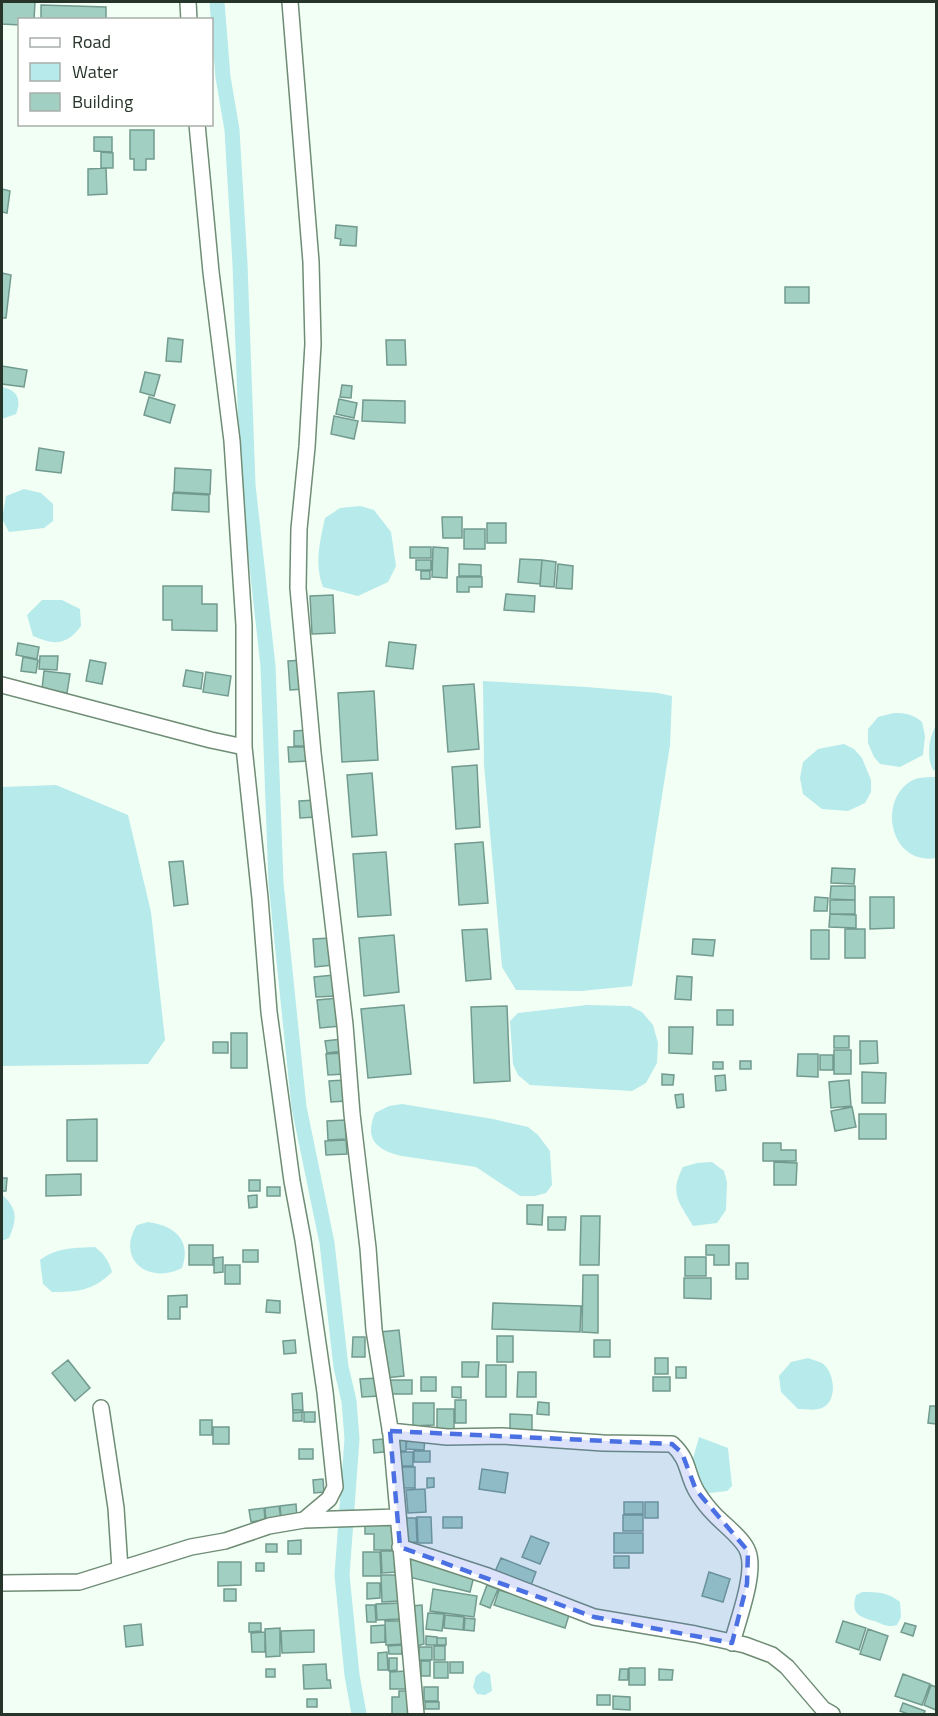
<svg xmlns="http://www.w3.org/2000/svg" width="938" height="1716" viewBox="0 0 938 1716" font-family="'Titillium Web',sans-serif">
	<rect width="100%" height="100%" fill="#f2fff5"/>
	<path fill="#b7eaea" d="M2 387C17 390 22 399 16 414L2 419Z
		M24 489 41 493 53 504V521L44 528 9 532 2 519 6 496Z
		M360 506 374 510 391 532 396 566 388 582 358 596 323 587C314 565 320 541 325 518L340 508Z
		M42 600H62L80 609 81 626C66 646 54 645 33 636L27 615Z
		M483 681 586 687 658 693 672 696 670 745 632 986 581 991 516 990 502 967 484 765Z
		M894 713C905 713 913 714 922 722L925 736 923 755 900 767 880 764 874 757 868 743V729L878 717Z
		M936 725V771L933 770C926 756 929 738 936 725Z
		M844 744 854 749 862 758 871 780V792L865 803 848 811 822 809 803 794 800 778 803 762 818 749Z
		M936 777V858C889 866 877 798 913 780 919 777 929 777 936 777Z
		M56 785 128 815 151 912 165 1040 148 1064 2 1066V787Z
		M587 1005 630 1006 642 1012 653 1025 658 1043 657 1063 646 1083 632 1091 530 1085 518 1075 513 1064 510 1021 518 1013Z
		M402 1104 493 1119 528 1127 538 1135 550 1151 552 1185 546 1193 535 1196H520L476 1167 402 1156C377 1150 364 1140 375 1113L389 1106Z
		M712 1162 724 1171 727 1182 726 1210 717 1223 693 1226C679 1202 669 1194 683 1167L697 1163Z
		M2 1195C18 1208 17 1220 9 1238L2 1241Z
		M148 1222C174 1226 192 1239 182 1268 150 1285 115 1260 137 1225Z
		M95 1247C104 1254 109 1261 112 1272 93 1291 77 1292 52 1292L43 1284 40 1260C57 1247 75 1248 95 1247Z
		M808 1358C812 1360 818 1361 822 1363 835 1372 838 1401 822 1408 815 1411 805 1409 798 1409L781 1392 779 1376 791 1362Z
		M699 1437 728 1448 732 1486 727 1491 709 1493 702 1488 692 1462Z
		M862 1592C877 1592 888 1592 900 1602L901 1617 897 1625C887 1628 883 1624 874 1621 857 1616 851 1613 856 1595Z
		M483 1671 490 1674 492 1691 485 1695 477 1694 473 1687 476 1676Z"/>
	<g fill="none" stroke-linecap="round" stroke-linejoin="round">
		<path stroke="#b7eaea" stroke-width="15" d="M217 2 223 77 232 130 240 264 248 485 268 666 276 883 299 1107 327 1243 341 1367 349 1401 352 1439 342 1575 352 1675 359 1714"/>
	</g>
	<path fill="#a1cfc1" stroke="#729a8e" stroke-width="1.5" d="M2 2H35L34 20H20V25L2 24Z
		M41 5 106 7V20H41Z
		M130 130H154V159H146V170H134V159H130Z
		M94 137H112V152L94 151Z
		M101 152 113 153V168H101Z
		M106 168 107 194 88 195V169Z
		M2 189 10 191 7 213 2 212Z
		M336 225 357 227 356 246 340 245 341 239 335 238Z
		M2 273 11 275 6 318H2Z
		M785 287H809V303H785Z
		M168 338 183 340 181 362 166 361Z
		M386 340H405L406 365H387Z
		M2 366 27 370 24 387 2 384Z
		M145 372 160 375 154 396 140 392Z
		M342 385 352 386 351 398 340 397Z
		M149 397 175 405 170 423 144 415Z
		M339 399 357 403 354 418 336 414Z
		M363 400 405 401V423L362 421Z
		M334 416 358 421 354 439 331 434Z
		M39 448 64 452 61 473 36 470Z
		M175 468 211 470 210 494 174 492Z
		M173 493 209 495V512L172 510Z
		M442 517H462V538H443Z
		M487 523H506V543H487Z
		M464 529H485V549H464Z
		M410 547H431V558H410Z
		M433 547 448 548 447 578 432 577Z
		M520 559 542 560 540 584 518 582Z
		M416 560H431V570H416Z
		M542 560 556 562 554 587 540 586Z
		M459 564 481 565V576H459Z
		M558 564 573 566 572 589 556 588Z
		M421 571H430V579H421Z
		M457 577H482V587H469V592H457Z
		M163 586H202V604H217V631L172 630V620H163Z
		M506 594 535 596 534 612 504 610Z
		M333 595 335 633 312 634 310 596Z
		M389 642 416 645 413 669 386 666Z
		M18 643 39 647 37 659 16 655Z
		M40 656H58L57 670 39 669Z
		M23 657 38 660 36 673 21 671Z
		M90 660 106 663 102 684 86 681Z
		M303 660 305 689 290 690 288 661Z
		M186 670 203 673 201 689 183 686Z
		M44 671 70 674 67 693 42 689Z
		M206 672 231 676 228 696 203 692Z
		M474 684 479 749 448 752 443 686Z
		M374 691 378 760 342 762 338 693Z
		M309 730V746H294V731Z
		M288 747H309V761L289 762Z
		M477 765 480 827 456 829 452 767Z
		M372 773 377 835 352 837 347 775Z
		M316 800 317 817 300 818 299 801Z
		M483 842 488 903 459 905 455 844Z
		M386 852 391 915 358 917 353 854Z
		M183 861 188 904 174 906 169 862Z
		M832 868 855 869 854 884 831 883Z
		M831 886H855V900L830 899Z
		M815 897 828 898 827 911H814Z
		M870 897H894V928L870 929Z
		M830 900H855V914H830Z
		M830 914 856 915V928L829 927Z
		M487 929 491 979 466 981 462 930Z
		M845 929H865V958H845Z
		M811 930H829V959H811Z
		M394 935 399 992 364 996 359 938Z
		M330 938 333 965 315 967 313 939Z
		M693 939 715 940 713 956 692 954Z
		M334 975 336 996 316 997 314 977Z
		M677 976 692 977 691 1000 675 999Z
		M338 998 340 1026 320 1028 317 1000Z
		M404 1005 411 1074 368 1078 361 1009Z
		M507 1006 510 1081 474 1083 471 1007Z
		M717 1010H733V1025H717Z
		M669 1027H693L692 1054 669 1053Z
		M231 1033H247V1068H231Z
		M834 1036H849V1048H834Z
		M342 1039 344 1051 327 1053 325 1041Z
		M860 1041H877L878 1063 860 1064Z
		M213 1042H228V1053H213Z
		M834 1050H851V1074H834Z
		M344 1053 345 1074 328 1075 326 1054Z
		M798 1054H818V1077L797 1076Z
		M820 1055H833V1070H820Z
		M740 1061H751V1069H740Z
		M713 1062H723V1069H713Z
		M862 1072 886 1073 885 1103H862Z
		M662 1074 674 1075 673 1085H662Z
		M725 1075 726 1090 716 1091 715 1076Z
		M345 1080 346 1101 331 1102 329 1081Z
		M849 1080 851 1106 831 1108 829 1082Z
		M683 1094 684 1107 677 1108 675 1095Z
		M852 1107 856 1127 835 1131 831 1111Z
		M859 1114H886V1139H859Z
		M97 1119V1161H67V1120Z
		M345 1120 346 1139 328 1140 327 1121Z
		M346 1140 347 1154 326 1155 325 1141Z
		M763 1143H781V1150H796V1161H763Z
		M774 1162 797 1163 796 1185H774Z
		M81 1174V1195L46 1196V1175Z
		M2 1178H7L6 1191H2Z
		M249 1180H260V1191H249Z
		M267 1187H280V1196H267Z
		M257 1195V1207L249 1208 248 1196Z
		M527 1205H543L542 1225 527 1224Z
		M581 1216H600L599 1265H580Z
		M548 1217H566L565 1230H548Z
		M189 1245H213V1265H189Z
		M706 1245H729V1265H714V1255H706Z
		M243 1250H258V1262H243Z
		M223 1257V1272L214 1273V1258Z
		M685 1257H706V1276H685Z
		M736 1263H748V1279H736Z
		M225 1265H240V1284H225Z
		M583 1275H598V1333L582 1332Z
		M684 1278H711V1299L684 1298Z
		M187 1295V1307H180V1319H168V1296Z
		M267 1300 280 1301V1313L266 1312Z
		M493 1303 581 1306 580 1332 492 1329Z
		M399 1330 404 1376 385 1378 380 1332Z
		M497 1336H513V1362H497Z
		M353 1337H365V1357H352Z
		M295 1340 296 1353 284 1354 283 1341Z
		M594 1340H610V1357H594Z
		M655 1358H668V1374H655Z
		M68 1360 90 1388 75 1401 52 1373Z
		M462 1362H479L478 1377H462Z
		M486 1365H506V1397H486Z
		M676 1367H686V1378H676Z
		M518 1372H536V1397H517Z
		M421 1377H436V1391H421Z
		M653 1377H670V1391H653Z
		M378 1378 379 1396 362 1397 360 1379Z
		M388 1380H412V1394H388Z
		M452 1387H461V1398L452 1397Z
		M302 1393 303 1412 293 1413 292 1394Z
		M455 1400H466V1423H455Z
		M538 1402 549 1403V1415L537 1414Z
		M413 1403H434V1425L413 1426Z
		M930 1406H936V1424L928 1423Z
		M437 1409H454V1433H437Z
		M293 1410H302V1421H293Z
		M304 1412H315V1422H304Z
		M510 1414 532 1415V1432L510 1431Z
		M200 1420H212V1435H200Z
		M213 1427H229V1444H213Z
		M394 1438H406V1451H394Z
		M407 1438H425L424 1450 406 1449Z
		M383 1439 384 1452 374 1453 373 1440Z
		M299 1449H313V1459H299Z
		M414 1451H430V1462H414Z
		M395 1452H413V1466H395Z
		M397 1467H415V1488H397Z
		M482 1469 508 1473 505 1493 479 1489Z
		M427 1478H434V1487L427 1488Z
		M323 1479 324 1492 314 1493 313 1480Z
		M425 1489 426 1512 408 1513 406 1490Z
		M624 1502H643V1514H624Z
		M645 1502H658V1518H645Z
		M296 1504 297 1517 281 1518 280 1506Z
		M279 1506 281 1520 266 1522 265 1508Z
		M264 1508 265 1520 251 1522 249 1510Z
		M623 1515H643V1531H623Z
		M417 1517H431L432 1543H418Z
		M443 1517H462V1528H443Z
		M403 1518H416L417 1542 404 1543Z
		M395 1524V1550H374V1534H365V1525Z
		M614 1533H643V1553H614Z
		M531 1536 549 1543 540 1564 522 1557Z
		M301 1540V1554H288V1541Z
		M266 1544H277V1552H266Z
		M381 1551H398L399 1572 382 1573Z
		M363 1552H380L381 1576H363Z
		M614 1556H629V1568H614Z
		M409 1558 474 1576 470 1592 409 1577Z
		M501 1558 536 1572 530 1588 494 1574Z
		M218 1562H241V1585L218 1586Z
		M256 1563H264V1571H256Z
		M709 1572 730 1579 723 1602 702 1596Z
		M381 1575H399L400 1601 382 1602Z
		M367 1583H380V1598L367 1599Z
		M487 1585 498 1589 490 1608 480 1604Z
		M224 1589H236V1601H224Z
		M433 1589 477 1596 474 1617 430 1611Z
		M499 1590 570 1612 565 1628 494 1605Z
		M402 1603V1619L377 1620 376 1604Z
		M366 1605H375L376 1622H367Z
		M422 1605 424 1644 414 1647 411 1606Z
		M428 1613 444 1614 442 1631 426 1629Z
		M445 1615 464 1617 463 1630 444 1628Z
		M465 1618 475 1619 474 1631 464 1630Z
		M385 1621H404V1644L386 1645Z
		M843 1621 866 1628 859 1650 836 1642Z
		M249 1623H261V1631L249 1632Z
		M905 1623 916 1626 913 1636 901 1632Z
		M141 1624 143 1645 126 1647 124 1626Z
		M385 1625V1642L371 1643V1626Z
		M280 1628V1656L266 1657 265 1629Z
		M868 1629 888 1636 880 1660 860 1654Z
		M314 1630V1652L282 1653 281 1631Z
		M265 1632V1652H252L251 1633Z
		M426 1636 437 1637V1645H426Z
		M437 1638H446V1645H437Z
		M402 1645V1654H389L388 1646Z
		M434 1646H445V1660H434Z
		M419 1647H432V1660H419Z
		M387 1652 388 1670H378V1653Z
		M389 1658H397V1670L389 1671Z
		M421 1661H430V1676H421Z
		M434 1662H448V1678H434Z
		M450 1662H463V1673H450Z
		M326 1664 327 1680H330L331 1688 304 1689 303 1665Z
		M629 1668H645V1685H629Z
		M266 1669H275V1677H266Z
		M620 1669H628V1680H619Z
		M659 1669 673 1670 672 1680H659Z
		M406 1671 407 1689H390V1672Z
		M903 1674 930 1684 922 1705 895 1696Z
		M931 1685 936 1687V1710L924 1705Z
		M424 1687H438V1701H424Z
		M399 1691H408L409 1714H392V1697H399Z
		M597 1695H610V1705H597Z
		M613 1696 630 1697V1710L613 1709Z
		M307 1699H317V1707H307Z
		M425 1702H439V1709H425Z
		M903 1703 925 1711 924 1714H908L900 1711Z"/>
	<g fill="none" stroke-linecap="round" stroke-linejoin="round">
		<defs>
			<path id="minor" d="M188 2 189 20
				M290 2 311 262 313 344 307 447 299 529 298 588 313 753 345 1025 352 1114 368 1248 374 1330 391 1435 416 1714
				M197 124 211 272 232 441 244 625V747L260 898 269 1012 292 1181 303 1240 325 1392 335 1487 329 1499 304 1520
				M2 685 211 740 244 747
				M101 1408 116 1508 120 1569
				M390 1431 447 1437 502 1436 603 1443 672 1444C690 1460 686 1474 697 1492 702 1500 708 1508 714 1514 723 1524 744 1539 748 1552 756 1573 738 1620 732 1643
				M400 1547 485 1575 594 1617 695 1634 745 1645 772 1655 787 1667 823 1709 832 1714
				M2 1583 79 1582 191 1547 225 1541 269 1526 304 1520 398 1517"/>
		</defs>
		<use href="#minor" stroke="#6f8c75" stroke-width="18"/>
		<use href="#minor" stroke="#fff" stroke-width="15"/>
	</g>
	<path fill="#4a70e3" fill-opacity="0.2" stroke="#4a70e3" stroke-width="4.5" stroke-dasharray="12 8" stroke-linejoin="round" d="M390 1431 672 1444 682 1453 696 1490 748 1551 747 1584 732 1643 594 1617 400 1547Z"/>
	<rect width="938" height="1716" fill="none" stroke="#27342a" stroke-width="6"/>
	<rect x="18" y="18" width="195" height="108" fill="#ffffff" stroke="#a9aeaa" stroke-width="1.5"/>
	<rect x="30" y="38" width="30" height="9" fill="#ffffff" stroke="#a9aeaa" stroke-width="1.5"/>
	<text x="72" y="48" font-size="18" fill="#27342a">Road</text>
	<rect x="30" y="63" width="30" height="18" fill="#b7eaea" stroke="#a9aeaa" stroke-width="1.5"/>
	<text x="72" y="78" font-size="18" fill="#27342a">Water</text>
	<rect x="30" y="93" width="30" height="18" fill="#a1cfc1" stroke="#a9aeaa" stroke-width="1.5"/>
	<text x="72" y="108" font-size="18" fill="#27342a">Building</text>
</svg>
